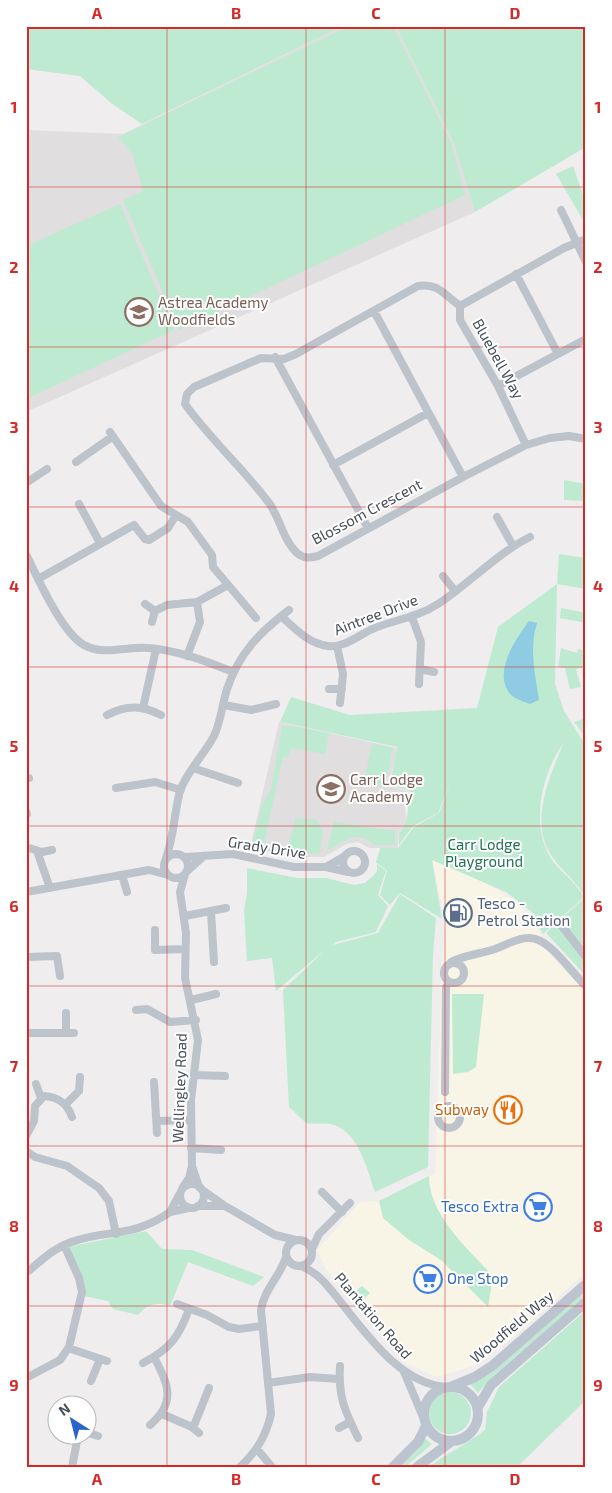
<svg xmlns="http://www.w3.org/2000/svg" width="612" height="1493" viewBox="0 0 612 1493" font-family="'Exo 2',sans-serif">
	<rect width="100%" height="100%" fill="#efeded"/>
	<path fill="#f9f5e6" d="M432 860 478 878 515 901 532 917 550 955 586 992V1272L516 1335 477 1365 437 1377 407 1364 326 1269 317 1250 360 1202 379 1201 435 1174 444 915Z"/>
	<path fill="#e0dede" d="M343 26H396L454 144 475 212 26 412V130L123 134Z
		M279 722 397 748 389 785 409 792 405 810 407 820 405 828 399 832 398 848H370L358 842 346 844 324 857H294L250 848Z"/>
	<path fill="#beead2" d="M26 26H343L142 124 111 103 80 76 26 69Z
		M349 26H393L451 143 465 195 179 330 123 200 143 191 133 155 118 137Z
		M396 26H586V147L475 212 454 144Z
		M573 166 586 203V225L556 174Z
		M120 204 174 330 26 399V246Z
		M564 480 586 484V501L564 500Z
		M559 554 586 558V589L557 584 555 684 564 711 586 746V976L546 933 585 897C575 879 560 870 551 855 529 821 550 776 563 744 542 773 531 822 549 855 557 870 575 880 584 897L543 934 532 912 506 892 432 860 442 919 400 893 390 905 380 895 387 871 376 862 380 848H398L414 827 439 813 451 782 438 813 413 826 399 845V833C410 825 407 805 410 791L390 785 397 747 280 722 291 697 350 715 477 708 498 627 557 584Z
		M561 608 586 613V623L560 618Z
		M561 648 577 653 578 649 586 651V667L576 669 581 687 570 689 565 668 558 667Z
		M586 718V738L574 722Z
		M282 726H290V731L291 726 329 733 325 754 291 748 290 756 283 757 264 843 273 846 271 850 252 845 262 805 271 789Z
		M372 744 393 748 385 787 364 782Z
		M296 818 317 820 323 832 319 854 287 851Z
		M334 822 395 831V845H374C355 828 344 842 327 851Z
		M377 864 386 871 378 895 388 906 376 932 336 942 333 945 378 933 400 894 436 918 433 955 428 1167 375 1192C367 1169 358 1129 330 1124 322 1123 314 1124 306 1123L289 1107 283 990 326 949 276 991 272 958 247 961 244 910 247 893V868L297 878H326L354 885 365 883 373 876 377 871Z
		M452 994H484L476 1067 468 1072 453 1074Z
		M429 1176C429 1215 468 1249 493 1276L488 1307 441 1260 409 1240 383 1218 379 1201Z
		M146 1231 162 1249 192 1250 264 1277 253 1286 188 1262 170 1306C156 1302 148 1304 138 1315L113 1309 108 1301 83 1296 67 1247Z
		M362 1286 370 1293 362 1301 353 1293Z
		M586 1290V1296L493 1376 478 1393 470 1384 491 1373Z
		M586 1310V1400L517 1467H429C447 1453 467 1444 485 1430L487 1412 499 1387Z
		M429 1413a21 21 0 1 1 42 0a21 21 0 1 1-42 0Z
		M424 1438 432 1444 405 1467H400L418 1450Z"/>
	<path fill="#8fcbe3" d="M529 621 537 623C529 649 535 673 539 700L530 704C525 702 516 699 512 696 491 674 515 640 529 621Z"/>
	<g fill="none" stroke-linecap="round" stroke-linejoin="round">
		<path stroke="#bcc3cb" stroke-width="8" d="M561 210 586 262
			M516 274 558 354
			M460 306C444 295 439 283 418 286L296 354 284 359 261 358 194 387 187 394 185 404C210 439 243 468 269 503 280 518 283 540 297 553 304 559 310 558 318 556L463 477 526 445 550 438 569 436 586 439
			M374 311 463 477
			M275 357 368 528
			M498 386 586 339
			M110 432 161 506 188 522 212 555 213 567 256 618
			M526 445 498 386 460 320V306L564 248 586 239
			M76 462 113 436
			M333 465 428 413
			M26 483 47 469
			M79 504 100 543
			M497 517 513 546
			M26 554C37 577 62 633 84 645 103 656 127 646 148 648 177 650 206 661 233 672
			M443 576 455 591
			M38 579 134 525 145 539 149 540 168 528 176 515
			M145 604 155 611 152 622
			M155 611 167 605 197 602 228 585
			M281 616C294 628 309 644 328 646 343 648 357 637 370 630 392 620 417 618 438 604 470 583 496 554 530 537
			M412 617 421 642 419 684
			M337 646 343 674 340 703
			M187 656 200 622 197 602
			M420 669 434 672
			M329 689H342
			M224 705 251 710 276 704
			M143 708 156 649
			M107 715C126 705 142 705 161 715
			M193 768 238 783
			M26 779 29 778
			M116 788 155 782 181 790
			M26 811 27 814
			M29 848 42 852 52 850
			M37 851 50 888
			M343 862a11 11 0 1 1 22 0a11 11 0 1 1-22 0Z
			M164 866a12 12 0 1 1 24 0a12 12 0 1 1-24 0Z
			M345 856 326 867 348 872
			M185 857 233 854 294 867H326
			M166 858C174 836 174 814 180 791 187 771 204 755 214 736 221 721 222 705 227 689 239 653 260 632 289 610
			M186 872 204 856
			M185 874 180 892 186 933 185 978 198 1040 191 1100 192 1166
			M122 875 127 892
			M26 892 149 870 168 875
			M211 911 214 962
			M185 916 226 908
			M558 921 586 957
			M155 930V950L185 949
			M26 957 57 956 60 976
			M451 962C464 955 481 954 495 949 506 945 517 938 528 938 549 936 571 973 586 986
			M444 973a10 10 0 1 1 20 0a10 10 0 1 1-20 0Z
			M191 1000 216 994
			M136 1010 147 1009 170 1022 196 1020
			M66 1013V1033
			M26 1033H74
			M194 1075 225 1076
			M154 1082 157 1133
			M36 1084 41 1098
			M445 1092 446 987 449 982
			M65 1105 79 1091 80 1077
			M438 1117a11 11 0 1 1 22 0a11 11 0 1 1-22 0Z
			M157 1121 191 1120
			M26 1136 34 1121 35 1106 44 1096C58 1097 67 1103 72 1117
			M191 1148 221 1150
			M26 1151 35 1157 67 1166 99 1188 109 1201 116 1234
			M180 1196a12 12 0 1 1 24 0a12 12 0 1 1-24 0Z
			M183 1187 189 1178 192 1166 199 1187
			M322 1192 342 1212
			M179 1195 170 1212 189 1208
			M198 1206H225L201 1189
			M225 1206 275 1235 296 1240
			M286 1253a13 13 0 1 1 26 0a13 13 0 1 1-26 0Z
			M312 1249 319 1234 350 1203
			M301 1266C321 1274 330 1289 343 1305 369 1337 401 1383 445 1387
			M26 1273C41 1261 52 1249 71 1242 108 1229 133 1238 170 1212
			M177 1304 207 1315 229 1327 239 1329 262 1326
			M68 1348 107 1361
			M143 1363C170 1349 179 1337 189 1309
			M340 1366C338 1397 345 1411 358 1438
			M404 1372 423 1417
			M26 1378 60 1360 69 1347 82 1292 79 1278 64 1245
			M91 1381 100 1359
			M268 1383 310 1377 339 1379
			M162 1414 192 1427 199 1433
			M150 1425C177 1402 168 1384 154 1357
			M193 1428 209 1388
			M339 1428 350 1422
			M88 1433 98 1436
			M257 1449 272 1467
			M72 1467 78 1436
			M240 1467C257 1451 266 1436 271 1414L261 1310C264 1289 280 1277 286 1257"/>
		<path stroke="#bcc4cf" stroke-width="10" d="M453 1386 475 1377 492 1366 586 1284
			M424 1414a27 27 0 1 1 54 0a27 27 0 1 1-54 0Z
			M478 1407 491 1385 586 1302
			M393 1467 418 1442 426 1426
			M417 1467 452 1441"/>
	</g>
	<path fill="none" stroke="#d62828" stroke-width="1" stroke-opacity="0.55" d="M167 26V1467M306 26V1467M445 26V1467M26 187H586M26 347H586M26 507H586M26 667H586M26 826H586M26 986H586M26 1146H586M26 1306H586"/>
	<defs>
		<symbol id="school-ring" viewBox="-11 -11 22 22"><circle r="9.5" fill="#fff" stroke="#8d6e63" stroke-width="1.5"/><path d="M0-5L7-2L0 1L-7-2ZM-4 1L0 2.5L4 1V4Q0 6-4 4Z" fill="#8d6e63"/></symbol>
		<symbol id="fuel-ring" viewBox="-11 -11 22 22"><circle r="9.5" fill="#fff" stroke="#5c6f8a" stroke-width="1.5"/><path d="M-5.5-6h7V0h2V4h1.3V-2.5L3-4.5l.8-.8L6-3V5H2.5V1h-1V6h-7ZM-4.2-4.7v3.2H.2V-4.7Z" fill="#5c6f8a"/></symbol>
		<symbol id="restaurant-ring" viewBox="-11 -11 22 22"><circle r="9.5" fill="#fff" stroke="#e8710a" stroke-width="1.5"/><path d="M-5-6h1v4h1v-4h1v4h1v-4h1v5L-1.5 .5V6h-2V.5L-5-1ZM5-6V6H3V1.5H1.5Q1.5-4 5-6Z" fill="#e8710a"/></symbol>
		<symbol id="supermarket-ring" viewBox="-11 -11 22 22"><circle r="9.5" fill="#fff" stroke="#3f7fe0" stroke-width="1.5"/><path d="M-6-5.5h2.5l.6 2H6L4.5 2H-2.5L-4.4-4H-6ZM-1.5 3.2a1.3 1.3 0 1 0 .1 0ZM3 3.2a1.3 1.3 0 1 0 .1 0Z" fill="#3f7fe0"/></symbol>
	</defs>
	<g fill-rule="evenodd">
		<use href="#school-ring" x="123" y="296" width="32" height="32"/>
		<use href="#school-ring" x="315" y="773" width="32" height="32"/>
		<use href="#fuel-ring" x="442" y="897" width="32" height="32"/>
		<use href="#restaurant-ring" x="492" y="1094" width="32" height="32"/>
		<use href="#supermarket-ring" x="522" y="1191" width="32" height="32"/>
		<use href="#supermarket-ring" x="412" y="1263" width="32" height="32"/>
	</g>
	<g text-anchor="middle" stroke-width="4" stroke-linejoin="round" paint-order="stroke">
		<g font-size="15" fill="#785e54" stroke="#fff" text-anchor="start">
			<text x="158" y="308">Astrea Academy<tspan x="158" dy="17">Woodfields</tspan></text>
			<text x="350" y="785">Carr Lodge<tspan x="350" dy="17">Academy</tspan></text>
		</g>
		<g font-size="15" fill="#474f58" stroke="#fff">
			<text transform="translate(498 359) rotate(61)" y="5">Bluebell Way</text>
			<text transform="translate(367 512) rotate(-28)" y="5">Blossom Crescent</text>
			<text transform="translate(376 615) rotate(-21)" y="5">Aintree Drive</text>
			<text transform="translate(267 848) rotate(9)" y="5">Grady Drive</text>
			<text transform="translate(180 1088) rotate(-88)" y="5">Wellingley Road</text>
			<text transform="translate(373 1316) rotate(49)" y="5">Plantation Road</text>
			<text transform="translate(512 1327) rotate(-40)" y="5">Woodfield Way</text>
		</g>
		<g font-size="15" fill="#1f724f" stroke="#fff">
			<text x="484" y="850">Carr Lodge<tspan x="484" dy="17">Playground</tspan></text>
		</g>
		<g font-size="15" fill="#4e5e75" stroke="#fff" text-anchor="start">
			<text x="477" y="909">Tesco -<tspan x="477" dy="17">Petrol Station</tspan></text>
		</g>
		<g font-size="15" fill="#c56008" stroke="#fff" text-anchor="end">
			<text x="489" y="1115">Subway</text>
		</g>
		<g font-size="15" fill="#366cbe" stroke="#fff" text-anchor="end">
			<text x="519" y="1212">Tesco Extra</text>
			<text x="447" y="1284" text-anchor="start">One Stop</text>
		</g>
	</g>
	<rect width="612" height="1493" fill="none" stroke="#ffffff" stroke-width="55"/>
	<g transform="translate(72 1420) rotate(324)"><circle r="24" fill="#ffffff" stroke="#b5b9bc"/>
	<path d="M0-4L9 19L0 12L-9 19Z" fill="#2964cd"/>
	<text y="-8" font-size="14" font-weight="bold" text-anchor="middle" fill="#474f58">N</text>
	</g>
	<rect x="28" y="28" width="556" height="1438" fill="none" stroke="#d62828" stroke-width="2"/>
	<g font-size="16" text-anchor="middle" font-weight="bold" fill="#d62828">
		<text x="97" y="19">A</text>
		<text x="236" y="19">B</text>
		<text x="376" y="19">C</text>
		<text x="515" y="19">D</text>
		<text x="14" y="113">1</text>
		<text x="598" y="113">1</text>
		<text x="14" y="273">2</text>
		<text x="598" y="273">2</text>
		<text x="14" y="433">3</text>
		<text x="598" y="433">3</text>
		<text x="14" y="592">4</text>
		<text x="598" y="592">4</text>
		<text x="14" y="752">5</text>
		<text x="598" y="752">5</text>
		<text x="14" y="912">6</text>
		<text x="598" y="912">6</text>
		<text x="14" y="1072">7</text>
		<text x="598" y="1072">7</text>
		<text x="14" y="1232">8</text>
		<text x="598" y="1232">8</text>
		<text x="14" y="1391">9</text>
		<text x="598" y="1391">9</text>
		<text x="97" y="1485">A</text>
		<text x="236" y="1485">B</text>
		<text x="376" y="1485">C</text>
		<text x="515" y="1485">D</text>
	</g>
</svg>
